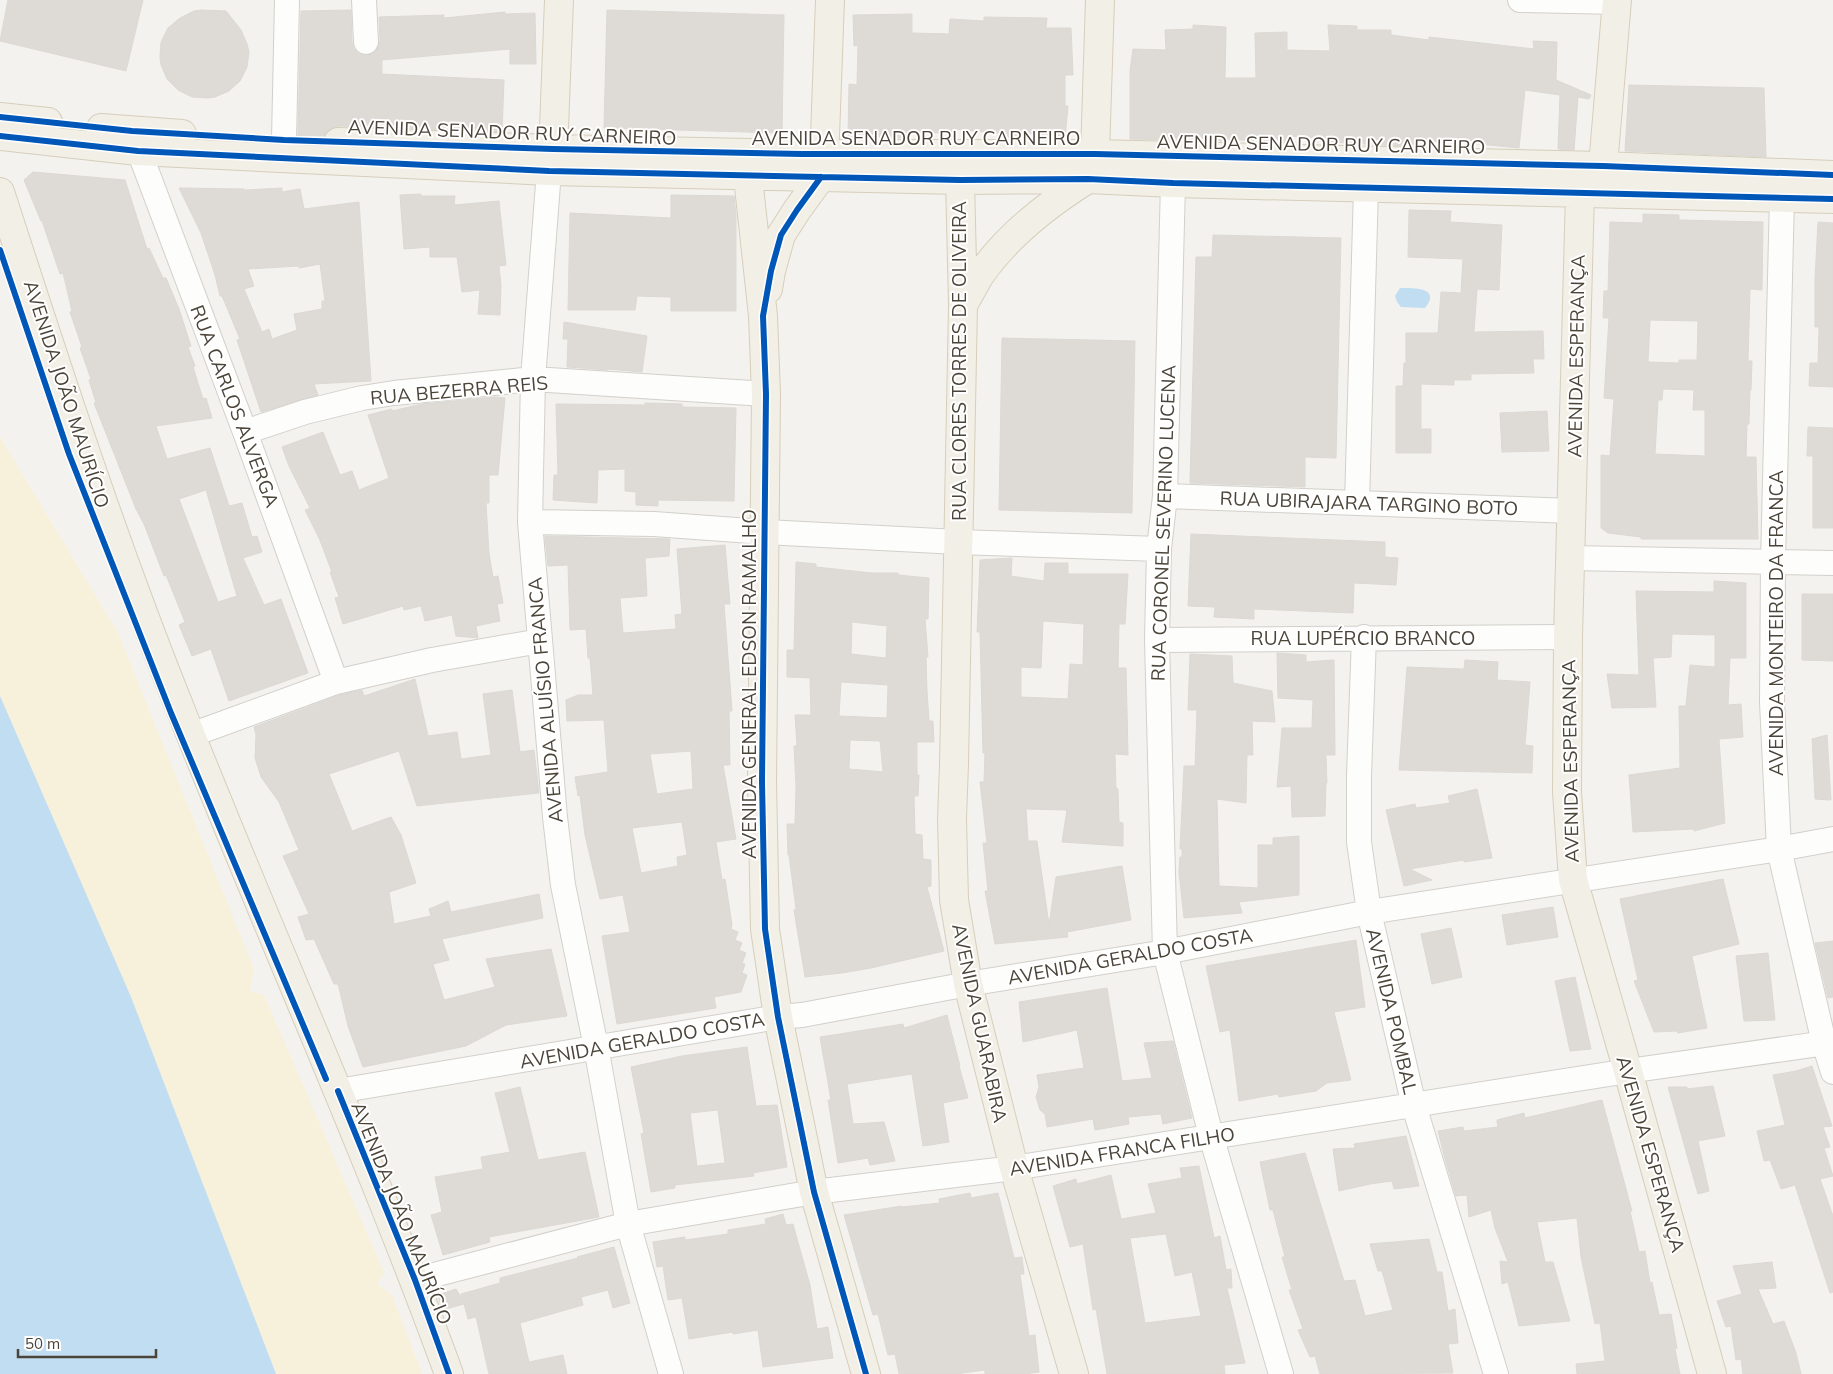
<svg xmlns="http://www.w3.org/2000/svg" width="1833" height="1374" viewBox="0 0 1833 1374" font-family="Mulish,sans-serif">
	<rect width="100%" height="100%" fill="#f4f2ee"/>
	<path fill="#f7f0da" d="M0 437 118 633 254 969 250 991 264 995 384 1273 377 1284 392 1295 422 1374H276L131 997 0 696Z"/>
	<path fill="#c0ddf1" d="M1400 288C1413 288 1442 287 1425 308L1401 307 1397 302 1395 296Z
		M0 696 131 997 276 1374H0Z"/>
	<path fill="#dedbd6" stroke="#dcd9d4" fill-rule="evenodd" d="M8 0H143L126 71 0 41Z
		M201 10 226 11 241 30 247 44 249 52 247 67 240 81 229 91 215 97 207 98 192 97 178 90 167 79 161 65 160 57 161 42 168 28 180 18 194 11Z
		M351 10 352 43 354 49 359 54 366 56 374 53 378 48 380 41 379 17 444 15V18L505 12V14L535 13 536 64H510V49L382 60V74L504 80 502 132 339 126 330 129 324 136H298L301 11Z
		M607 10 784 15 782 133 604 128Z
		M912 14V33L949 34 950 19 984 21V17L1047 18 1046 28H1071L1073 75H1065V106H1068L1065 138H1010L1003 137 1004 134 955 129V134L907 131V138H848L849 84 857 85 858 45 854 46 853 15Z
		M1193 25 1226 27 1225 78H1256L1255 33 1287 32V50L1330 51 1328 25 1357 26V30H1391V35L1429 40V37L1534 49 1533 41 1557 42 1556 80 1591 95 1589 99 1578 97 1574 150 1558 149 1560 95 1525 90 1519 148 1459 142 1417 141V146L1382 145 1331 142 1332 139 1290 136 1291 143 1224 139V141L1130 139V71L1133 49 1166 50 1165 30 1193 29Z
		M1629 85 1764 88 1766 157 1625 151Z
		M33 172 125 180 147 249 149 248 163 278H166L179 309 191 346 188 347 195 366 193 367 203 399 206 398 212 418 156 426 167 459 210 448 229 506 242 503 252 537 257 536 262 552 243 558 264 605 281 599 308 673 229 701 211 649 192 656 179 625 185 622 166 575 164 576 144 524 136 509 94 403H96L89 380 91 379 80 348 82 347 70 312 72 311 63 273 60 274 42 221H41L24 180ZM206 490 237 596 218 602 179 499Z
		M179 188 244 189 245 190 282 188V192L300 189 304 209 359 202 371 381 314 384 318 395 261 412 237 340 240 339 222 296H220L215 275 201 233ZM320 264 325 301H322V309L294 314 297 330 272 339 269 329 262 332 244 289 254 286 248 269 299 266V268Z
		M421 194V196H455L454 205 499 201 506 265 499 266 501 285 500 315 478 314 480 290 462 292 457 257H430V247L404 249 400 195Z
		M671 195 734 196 736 216V311H671V297L637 296 635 310H568L570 213 671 218Z
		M1409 210 1451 211 1450 222 1502 225 1499 290 1477 289 1474 332 1543 331 1544 359H1533L1534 373 1471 374V380H1454V385L1421 384V429H1431V453H1396V386H1403L1404 363H1406V333H1438L1441 292 1461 293 1463 259 1408 257Z
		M1643 214 1679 215V220L1763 222 1762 290 1750 289 1748 361H1752L1751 390H1750L1749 424H1747L1746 457H1756L1758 539H1641V537L1608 533 1601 528V455L1610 456 1614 399 1604 398 1609 318H1603L1604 291H1608L1610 222 1643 223ZM1650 320 1698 321 1697 360H1679V363L1648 362ZM1663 389 1694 390 1693 410H1705V456L1655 454 1658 400H1662Z
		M1818 222 1833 223V387L1809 386 1810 363H1818L1819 327H1815V279Z
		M1213 235 1341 238 1336 458 1305 457V487L1190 483 1196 257H1212Z
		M564 322 647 336 642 372 608 369V370L567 367 568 339H563Z
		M1002 338 1135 341 1132 513 999 510Z
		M495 397 505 398 498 475H489V503H486L489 554 493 577 498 576 503 603 497 604 500 621 476 626 478 638 456 636 452 615 425 621 421 606 404 610 403 606 343 624 335 598 339 597 330 572H332L319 538 305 510 310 508 289 466 282 447 323 432 340 475 352 471 359 490 389 478 368 415 392 409V411L422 404Z
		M645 403 682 404V407L736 408 734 501 658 500V506L636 505V492L625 491V469L598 470 597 503 553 500 554 475H558L556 404 645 405Z
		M1547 411 1549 451 1502 452 1500 413Z
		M1808 427 1833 428V528H1813V456H1807Z
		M1191 534 1385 542V557L1398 558 1396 585 1354 583 1353 613 1254 609V619L1214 617 1215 607 1188 606Z
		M545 536 670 539 669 556 645 558 647 596 620 598 623 633 676 629 675 615 682 614 677 549 725 545 730 604H724L732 711H729L730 765H723L736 839 716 842 722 880 725 879 732 925 731 929 738 932 735 940 742 943 739 950 746 953 742 963 745 964 742 973 747 975 741 992 714 997 716 1008 617 1024 602 936 630 932 623 895 600 899 585 835 580 795 578 796 575 777 608 772 604 720 567 721 566 700 578 695H593L590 658H588L586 629 570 630 568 565 548 566ZM691 751 693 789 657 794 650 754ZM682 822 687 855 677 857 678 866 641 873 632 828Z
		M1012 558 1011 576 1044 581 1045 563H1068V574H1128L1125 624H1119L1118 668H1126L1128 755 1115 754 1116 788 1118 789 1119 822 1123 823V846L1062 842 1067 810 1026 809 1028 841H1037L1049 925 1056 877 1122 866 1131 920 1067 932 1068 937 995 944 985 891H988L983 843H987L980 782H984L985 753H983L980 632H977L980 560ZM1043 621 1084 624 1083 665 1070 664 1068 699 1021 697V667L1041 668Z
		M796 562 816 564V567L872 573H898V575L929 578 928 619H925L928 657H926L927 691 929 721H933L934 742H917V775H919L918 796H914L915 834 922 835 923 859 931 860V886L927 887 944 951 871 968 842 973 805 977 794 910 796 909 789 855H788L787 824H795L796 787 794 746H797L795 715H811L810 678 787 677V650H794ZM852 622 887 626 886 658 851 654ZM841 682 888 685 887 718 839 716ZM850 740 880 741 883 772 849 769Z
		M1714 581 1746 583V658H1730L1728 705 1741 704 1743 737 1719 739 1725 823 1694 831V829L1633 832 1629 775 1680 768 1679 706H1686L1690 665 1715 667V635L1672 634 1671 657 1653 658 1656 707 1612 708 1607 674 1639 675 1636 591 1714 592Z
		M1802 594H1833V661L1802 660Z
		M1277 653 1306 655V662L1334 660 1335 755H1326L1327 783H1326L1325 816 1292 817 1291 786 1277 787 1282 728H1312L1313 700 1278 698Z
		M1190 654 1232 656 1233 683 1272 691 1275 722 1252 721 1253 755H1247L1246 803 1217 799 1219 886 1258 888V845H1273V838L1299 836V895L1239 902 1242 913 1184 918 1179 872 1180 857H1182V849H1180L1184 766H1195L1197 710H1188Z
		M1465 660 1498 662 1497 680 1530 682 1525 745 1533 746 1532 773 1399 770 1407 667 1464 669Z
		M415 679 428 736 457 732 461 759 491 755 483 694 512 690 520 752 534 750 539 793 417 806 399 751 329 774 352 831 391 817 401 835 416 883 389 892 394 924 431 916 429 909 448 901 451 912 539 894 543 918 442 939 449 960 433 964 444 1000 495 987 486 959 551 949 567 1016 506 1025 466 1046 363 1067 348 1026 338 984H334L314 939 306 940 298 917 309 914 283 856 299 850 279 802 261 777 255 758 256 735 254 727 340 695 362 690 364 696Z
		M1827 735 1831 800 1815 799 1812 739Z
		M1477 789 1492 858 1464 862V860L1410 869 1432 880 1404 886 1386 810 1415 804 1416 808 1450 803 1448 796Z
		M1723 879 1739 944 1692 956 1707 1028 1678 1033 1677 1031 1654 1032 1634 981 1638 980 1620 899Z
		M1553 907 1558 937 1507 945 1502 915Z
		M1451 928 1462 977 1432 984 1421 934Z
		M1356 940 1365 1007 1334 1012 1351 1080 1327 1083 1316 1091 1279 1097 1278 1094 1239 1101 1230 1030 1220 1032 1206 966Z
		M1833 941V997L1828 998 1815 943Z
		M1768 953 1775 1020 1744 1021 1736 956Z
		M1575 977 1591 1049 1570 1051 1555 981Z
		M1107 988 1122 1081 1152 1078 1144 1043 1173 1041 1192 1118 1163 1124 1161 1114 1128 1117 1129 1124 1095 1130 1093 1119 1047 1127 1045 1114 1040 1110 1036 1097 1039 1087 1037 1075 1084 1068 1077 1030 1023 1042 1019 1002Z
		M947 1015 960 1066H959L968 1098 943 1103 949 1142 923 1146 912 1074 847 1084 853 1124 884 1122 895 1161 870 1165 868 1158 838 1163 828 1100H831L820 1037 903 1024 904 1028Z
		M747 1047 756 1106 777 1105 787 1167 753 1173 754 1176 675 1185V1188L651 1192 641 1134 644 1133 631 1067 682 1056ZM718 1110 725 1163 697 1166 690 1113Z
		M1812 1066 1832 1126 1823 1127 1830 1147 1824 1148 1833 1176 1820 1179 1833 1216V1292L1830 1293 1795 1185 1781 1189 1770 1160 1764 1161 1757 1131 1785 1125 1773 1075 1796 1071Z
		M1713 1086 1725 1136 1698 1141 1709 1191 1698 1194 1668 1087H1687V1089Z
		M520 1087 538 1160 585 1152 599 1217 489 1237 490 1242 443 1255 431 1215 442 1212 435 1177 483 1169 481 1157 510 1152 495 1093Z
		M1602 1100 1632 1211H1630L1639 1252 1645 1251 1650 1283 1652 1282 1659 1315 1671 1314 1677 1348 1675 1349 1680 1374H1577L1576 1364 1605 1361 1600 1323 1595 1324 1581 1257 1577 1218 1537 1222 1545 1262H1553L1570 1321 1519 1326 1508 1282 1502 1284 1500 1261 1508 1262 1495 1228 1491 1210 1469 1217 1467 1195 1456 1196 1445 1159 1438 1131 1463 1127 1464 1131 1498 1127 1497 1120 1524 1113 1525 1118Z
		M1406 1136 1419 1186 1394 1189 1392 1181 1370 1184 1339 1191 1333 1149 1355 1148 1354 1144Z
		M1305 1153 1344 1281 1355 1280 1365 1316 1393 1310 1382 1271H1378L1370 1244 1429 1239 1437 1272H1442L1448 1311 1455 1309 1458 1343 1448 1344 1453 1373 1320 1374 1315 1356 1310 1357 1298 1330 1303 1329 1289 1290H1292L1282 1257H1285L1273 1210H1270L1260 1162Z
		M1199 1166 1214 1238 1220 1236 1226 1270 1231 1269 1232 1288H1227L1245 1363 1224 1365 1225 1374H1107L1096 1309 1093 1310 1083 1244 1070 1247 1053 1186 1076 1179 1077 1184 1111 1175 1121 1219 1156 1213 1148 1184 1182 1178 1180 1168ZM1166 1234 1175 1276 1192 1272 1201 1316 1145 1323 1130 1238Z
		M970 1193 971 1198 998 1193 1014 1258 1022 1257 1024 1274H1020L1029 1336 1035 1335 1039 1372 1025 1374H985V1370L955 1374H899L895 1354 888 1355 878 1314 873 1315 844 1215 902 1206V1207L940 1203 939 1199Z
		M783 1214 786 1225 793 1224 810 1285 817 1329 828 1327 833 1358 763 1367 758 1330 733 1334V1332L689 1339 682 1298 668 1300 663 1266 657 1267 653 1242 685 1237V1240L692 1239 728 1234V1230L766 1224 765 1219Z
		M614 1247 630 1303 613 1308 608 1290 581 1297 583 1305 520 1323 529 1362 563 1355 567 1374H489L476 1317 468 1319 464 1304 442 1310 438 1295 456 1289 462 1299 461 1294 500 1283V1278L578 1258 577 1257Z
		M1772 1262 1776 1288 1758 1289 1773 1324 1784 1321 1796 1353 1801 1374H1743L1741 1359 1736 1360 1731 1326 1726 1327 1717 1301 1742 1294 1733 1266Z"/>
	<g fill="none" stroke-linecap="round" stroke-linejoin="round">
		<defs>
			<path id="minor" d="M364 0 366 42
				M1520 0 1617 2
				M133 135 245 432 336 682
				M284 140 287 0
				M549 171 533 379 530 522 555 817 563 885 596 1047 628 1224 671 1374
				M1173 183 1165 496 1159 549 1157 640 1165 952 1211 1136 1281 1374
				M1782 197 1773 562 1772 702 1779 849 1824 1043 1833 1072
				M245 432 305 412 362 398 394 393 533 379 766 394
				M1165 496 1573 511
				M1357 503 1366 188
				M530 522 654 524 765 532 958 542 1159 549
				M1571 558 1833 563
				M1364 637 1359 775V842L1369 912 1414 1106 1496 1374
				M1157 640 1568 637
				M191 735 336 682 432 660 540 641
				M338 1091 778 1017 802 1015 968 984 1165 952 1369 912 1779 849 1833 839
				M415 1280 628 1224 814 1192 1014 1168 1628 1071 1833 1042"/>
			<path id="major" d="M1617 0 1603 166 1580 193 1568 637 1567 792 1573 880 1628 1071 1712 1374
				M0 117 48 122
				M101 128 182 134
				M0 136 138 151 549 171 960 180 1088 179 1173 183 1833 199
				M338 142 553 149 802 154H1095L1603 166 1833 175
				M746 159 763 316 766 394 762 782 765 929 778 1017 814 1192 866 1374
				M550 167 554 128 559 0
				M960 180 963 305 954 764 952 819 954 900 968 984 1014 1168 1074 1374
				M0 192C56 365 112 539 180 708 268 931 367 1149 449 1374
				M768 289 771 271 781 235 797 210 821 177 825 136 830 0
				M963 305C969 295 974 285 980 275 1007 236 1048 204 1088 179L1095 154 1100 0"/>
		</defs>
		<use href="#minor" stroke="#d2d0cb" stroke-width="26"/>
		<use href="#major" stroke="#d6cebb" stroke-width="30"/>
		<use href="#minor" stroke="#fdfdfc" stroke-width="24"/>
		<use href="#major" stroke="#f2efe6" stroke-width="28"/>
		<defs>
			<path id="cycleway" d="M0 117 132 131 284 140 553 149 802 154H1095L1603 166 1833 175
				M0 136 138 151 549 171 960 180 1088 179 1173 183 1833 199
				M821 177 797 210 781 235 771 271 763 316 766 394 762 782 765 929 778 1017 814 1192 866 1374
				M0 250 69 454 171 713 326 1079
				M338 1091 415 1280 449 1374"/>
		</defs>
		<use href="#cycleway" stroke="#fff" stroke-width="9"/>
		<use href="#cycleway" stroke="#0057b8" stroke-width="6"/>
	</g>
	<g text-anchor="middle" stroke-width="4" stroke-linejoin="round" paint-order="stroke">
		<g font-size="19" fill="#4b4439" stroke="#fff">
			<text transform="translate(512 132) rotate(2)" y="7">AVENIDA SENADOR RUY CARNEIRO</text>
			<text x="916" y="145">AVENIDA SENADOR RUY CARNEIRO</text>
			<text transform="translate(1321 144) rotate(1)" y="7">AVENIDA SENADOR RUY CARNEIRO</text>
			<text transform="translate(1576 356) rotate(-89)" y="7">AVENIDA ESPERANÇA</text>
			<text transform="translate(959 361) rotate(-90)" y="7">RUA CLORES TORRES DE OLIVEIRA</text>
			<text transform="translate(459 390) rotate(-5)" y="7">RUA BEZERRA REIS</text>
			<text transform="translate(67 394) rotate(72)" y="7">AVENIDA JOÃO MAURÍCIO</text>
			<text transform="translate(235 406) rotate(69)" y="7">RUA CARLOS ALVERGA</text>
			<text transform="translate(1369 503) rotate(2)" y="7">RUA UBIRAJARA TARGINO BOTO</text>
			<text transform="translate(1163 523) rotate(-88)" y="7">RUA CORONEL SEVERINO LUCENA</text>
			<text transform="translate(1776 623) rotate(-90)" y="7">AVENIDA MONTEIRO DA FRANCA</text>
			<text x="1363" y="645">RUA LUPÉRCIO BRANCO</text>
			<text transform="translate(749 684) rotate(-90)" y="7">AVENIDA GENERAL EDSON RAMALHO</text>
			<text transform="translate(545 700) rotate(-95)" y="7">AVENIDA ALUÍSIO FRANCA</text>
			<text transform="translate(1570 761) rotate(-91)" y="7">AVENIDA ESPERANÇA</text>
			<text transform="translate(1130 956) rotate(-10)" y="7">AVENIDA GERALDO COSTA</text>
			<text transform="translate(1392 1011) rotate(77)" y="7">AVENIDA POMBAL</text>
			<text transform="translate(980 1023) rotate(78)" y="7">AVENIDA GUARABIRA</text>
			<text transform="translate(642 1040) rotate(-10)" y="7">AVENIDA GERALDO COSTA</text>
			<text transform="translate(1122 1151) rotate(-9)" y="7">AVENIDA FRANCA FILHO</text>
			<text transform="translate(1651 1154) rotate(74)" y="7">AVENIDA ESPERANÇA</text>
			<text transform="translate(402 1213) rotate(68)" y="7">AVENIDA JOÃO MAURÍCIO</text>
		</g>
	</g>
	<path d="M18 1349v8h138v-8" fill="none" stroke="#4b4439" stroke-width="2.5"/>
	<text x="25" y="1349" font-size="15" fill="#4b4439" stroke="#ffffff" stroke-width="4" paint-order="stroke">50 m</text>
</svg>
